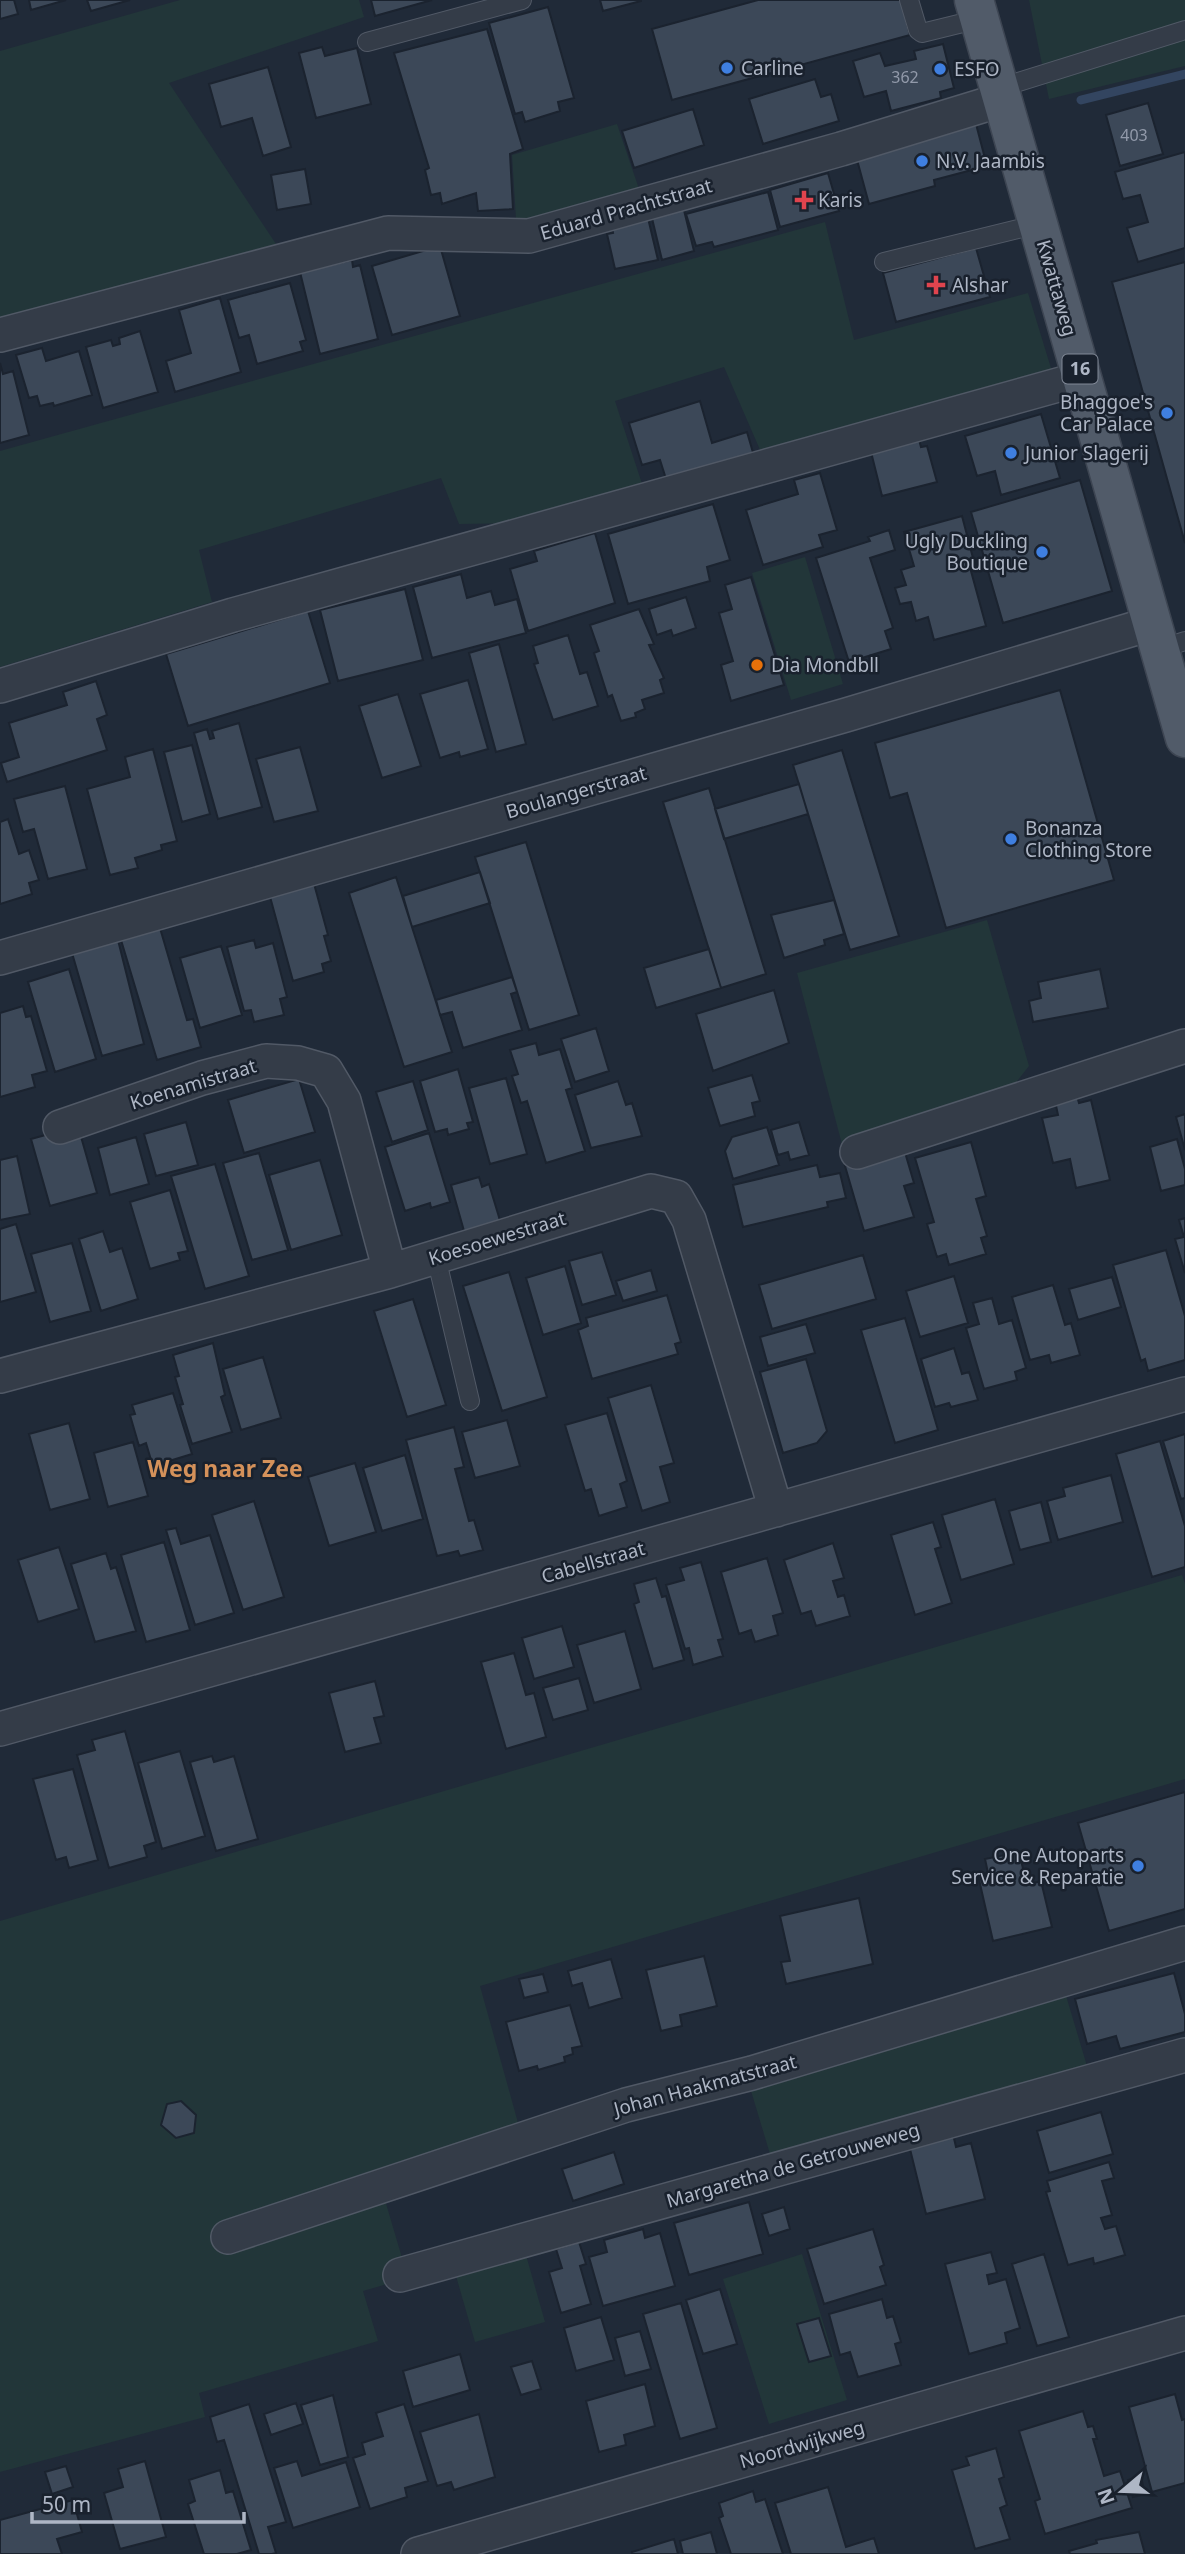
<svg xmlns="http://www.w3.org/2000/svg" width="1185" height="2554" viewBox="0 0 1185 2554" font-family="'Noto Sans',sans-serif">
	<rect width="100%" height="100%" fill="#202a38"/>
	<path fill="#223639" d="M180 0H359L364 17 169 83 276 244 0 321V51Z
		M1029 0H1185V66L1049 99Z
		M617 124 639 189 535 219H516L512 155Z
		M825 222 854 340 1028 293 1054 378 764 459 724 367 615 401 645 493 536 523 459 524 441 478 199 550 212 602 0 667V451Z
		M805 557 843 684 791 700 752 573Z
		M987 920 1029 1066 1003 1099 844 1152 797 973Z
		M1182 1575 1185 1584V1779L480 1986 525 2148 382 2190 408 2278 363 2291 378 2341 199 2393 205 2417 0 2472V1921Z
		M1064 1989 1087 2066 770 2154 748 2081Z
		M518 2227 545 2322 475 2342 448 2248Z
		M802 2254 847 2400 769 2424 723 2279Z"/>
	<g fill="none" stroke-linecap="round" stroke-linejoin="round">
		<path stroke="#334560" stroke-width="9" d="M1081 100 1185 74"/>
	</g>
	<path fill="#3c4858" stroke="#1b232f" stroke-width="2" d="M0 0H14L18 14 0 19Z
		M29 0H66L31 10Z
		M87 0H130L91 11Z
		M371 0H432L375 16Z
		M600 0H641V1L603 11Z
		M758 0H901L910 35 672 100 652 29Z
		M548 7 574 98 558 102 560 111 525 122 522 112 515 114 489 23Z
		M487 29 523 149 510 154 513 209 478 211 476 193 442 204 440 193 431 195 425 170 429 168 394 53Z
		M943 44 954 88 940 92 941 98 891 111 886 91 864 97 853 61 880 53 885 66 916 59 914 51Z
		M322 47 325 56 357 48 371 104 316 118 299 53Z
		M268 67 291 147 263 156 252 118 221 127 209 84Z
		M815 79 821 97 831 94 839 121 763 144 749 99Z
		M1148 103 1163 154 1120 166 1106 115Z
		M693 109 704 145 634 168 622 131Z
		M976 124 987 166 934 180 935 186 869 204 856 156Z
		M1185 152V248L1138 262 1127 228 1148 222 1140 195 1123 199 1115 172Z
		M305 169 311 204 277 210 271 175Z
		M828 173 839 211 780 227 770 190Z
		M768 192 778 230 714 247 712 242 696 246 686 214Z
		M682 202 694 251 662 260 650 210Z
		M648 218 658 260 615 269 607 234 613 233 611 222Z
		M440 246 460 316 392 335 372 266Z
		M976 248 990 297 896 322 883 273Z
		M352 260 353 267 360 265 378 339 320 354 300 272Z
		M1185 262V543L1112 282Z
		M290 283 306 340 300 342 303 351 257 364 249 335 239 338 228 300Z
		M220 298 241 372 175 392 166 361 191 353 179 310Z
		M140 331 158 392 103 408 86 347 111 340 113 346 120 344 119 338Z
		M42 348 46 361 79 351 92 395 54 406 53 403 40 406 37 396 29 398 16 355Z
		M0 363 3 374 13 371 29 435 0 443Z
		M700 401 712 443 747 432 754 456 667 482 660 460 642 465 629 423Z
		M1041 414 1060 478 1001 495 995 471 977 476 965 436Z
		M918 436 921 447 927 446 937 482 882 496 870 448Z
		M820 473 837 530 819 535 823 547 763 565 746 510 798 494 794 480Z
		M1080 480 1112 591 1003 623 971 512Z
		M713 504 730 560 707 567 710 581 628 604 608 534Z
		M962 516 973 558 968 560 986 626 934 640 928 617 916 621 911 602 900 604 895 588 906 585 901 570 914 566 904 532Z
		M889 530 895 550 870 558 893 628 885 631 891 649 849 662 816 558 870 541 868 537Z
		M595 533 615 603 528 631 510 569 537 561 534 551Z
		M461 574 467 598 491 591 495 605 517 599 526 633 432 658 413 587Z
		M751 577 784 685 731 701 721 665 733 661 719 613 732 609 725 585Z
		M405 589 423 660 338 681 320 610Z
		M686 597 696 628 673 636 671 630 657 635 649 609Z
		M639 609 654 644 649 645 664 678 660 680 664 693 642 700 645 709 635 713 636 717 621 721 612 695 608 697 594 653 599 651 590 625Z
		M308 611 330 683 188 726 166 654Z
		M568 635 580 674 587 672 598 706 553 720 534 664 538 663 533 646Z
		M499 644 526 744 496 752 469 653Z
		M468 680 488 749 460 757 459 752 440 758 420 694Z
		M96 681 107 715 97 719 107 750 7 782 1 763 19 757 9 723 67 705 63 692Z
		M1060 690 1114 880 946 928 907 793 890 798 875 743Z
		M398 694 421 766 382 778 359 706Z
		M239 723 262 807 218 819 194 733 207 729 210 739 214 738 212 731Z
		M192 745 210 814 182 822 164 752Z
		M300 747 318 811 274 822 256 759Z
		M153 749 177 841 161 845 162 850 135 858 138 868 110 875 87 789 130 777 125 757Z
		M842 750 899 936 850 950 793 765Z
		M799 784 808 814 724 839 715 809Z
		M65 786 87 869 48 879 34 829 23 832 14 799Z
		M709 788 766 974 721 988 663 802Z
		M8 819 19 854 29 850 39 880 29 883 32 894 0 904V822Z
		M526 842 579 1015 529 1030 475 857Z
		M480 872 490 903 412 927 403 896Z
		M396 877 452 1052 404 1067 349 893Z
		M313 880 328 935 324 936 331 961 322 964 324 972 293 981 269 893Z
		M834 900 844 934 824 940 825 945 784 958 771 915Z
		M160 928 187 1020 193 1019 201 1047 157 1060 121 940Z
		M118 940 144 1044 102 1056 72 953Z
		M254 940 256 948 273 943 287 997 280 999 284 1015 254 1022 251 1010 244 1011 227 947Z
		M221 946 242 1015 200 1028 180 958Z
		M709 949 721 988 656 1008 644 968Z
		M69 969 96 1059 55 1072 28 982Z
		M1100 969 1108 1008 1033 1022 1029 1001 1041 998 1038 982Z
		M512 977 517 992 511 994 522 1030 463 1048 452 1012 440 1015 436 1000Z
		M774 990 789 1043 713 1071 696 1014Z
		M23 1006 26 1017 31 1016 47 1071 32 1075 35 1087 0 1097V1013Z
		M596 1028 609 1071 575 1082 561 1039Z
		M536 1043 539 1055 560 1049 572 1088 566 1090 585 1151 546 1163 527 1101 521 1103 512 1076 518 1074 510 1050Z
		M458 1069 473 1122 467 1123 469 1129 448 1135 447 1129 435 1132 420 1081Z
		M752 1075 760 1101 752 1103 755 1116 720 1126 708 1088Z
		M506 1078 527 1154 490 1164 469 1088Z
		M299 1079 315 1132 244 1153 228 1100Z
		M413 1081 428 1130 392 1142 376 1092Z
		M618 1081 626 1105 632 1103 642 1136 591 1148 575 1095Z
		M1077 1096 1079 1103 1091 1100 1110 1180 1076 1188 1070 1159 1053 1163 1042 1118 1058 1115 1055 1101Z
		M1185 1114V1150L1176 1117Z
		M186 1122 198 1165 156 1176 144 1134Z
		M799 1122 809 1155 790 1160 788 1152 778 1155 771 1130Z
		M78 1126 97 1193 50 1206 31 1139Z
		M767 1127 779 1165 733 1179 725 1151 732 1137Z
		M429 1133 450 1202 431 1208 430 1203 405 1211 385 1147Z
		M136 1137 149 1184 110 1195 98 1148Z
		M1177 1139 1185 1169V1185L1161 1191 1150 1147Z
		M971 1142 986 1196 976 1199 987 1236 981 1238 986 1254 949 1265 946 1254 937 1257 927 1224 934 1222 915 1158Z
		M904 1149 914 1183 904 1186 914 1217 864 1231 845 1166Z
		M259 1153 288 1250 252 1260 223 1163Z
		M17 1156 30 1214 0 1220V1160Z
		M320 1160 342 1235 291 1250 269 1175Z
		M215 1164 249 1276 205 1289 171 1176Z
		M817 1165 820 1177 840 1173 846 1198 827 1202 828 1207 743 1227 733 1185Z
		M479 1177 482 1187 489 1184 502 1227 466 1238 451 1185Z
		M170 1190 188 1251 178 1253 180 1260 150 1269 130 1202Z
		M1185 1218V1273L1175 1239 1184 1237 1179 1220Z
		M16 1224 36 1292 0 1302V1229Z
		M103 1231 110 1252 122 1248 138 1299 101 1311 79 1239Z
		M72 1243 91 1311 50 1322 31 1254Z
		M1166 1250 1185 1316V1360L1148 1371 1145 1359 1141 1361 1113 1265Z
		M602 1252 616 1295 582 1305 569 1261Z
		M863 1255 876 1299 772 1329 759 1285Z
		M565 1266 581 1323 543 1335 526 1278Z
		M651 1270 657 1291 623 1301 616 1281Z
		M509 1272 547 1397 502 1411 463 1286Z
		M954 1276 968 1323 920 1337 906 1291Z
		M1112 1277 1121 1307 1078 1320 1069 1289Z
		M1053 1285 1065 1325 1071 1323 1080 1355 1051 1363 1049 1355 1030 1360 1012 1297Z
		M667 1295 681 1342 675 1344 678 1354 592 1379 578 1330 588 1326 586 1318Z
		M992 1298 999 1324 1012 1320 1026 1368 1015 1372 1017 1380 984 1389 966 1328 979 1324 973 1303Z
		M413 1299 446 1405 407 1417 374 1311Z
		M905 1318 938 1430 895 1443 861 1330Z
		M806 1324 815 1353 768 1366 760 1337Z
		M213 1343 225 1395 221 1397 232 1432 192 1444 180 1405 183 1404 175 1377 179 1376 173 1355Z
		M954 1348 962 1374 969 1372 978 1400 951 1407 949 1403 935 1407 921 1359Z
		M263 1357 281 1418 241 1430 223 1369Z
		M806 1359 827 1431 817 1443 783 1453 760 1372Z
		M651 1385 674 1463 660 1467 670 1502 642 1511 608 1398Z
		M173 1393 192 1454 166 1462 167 1466 154 1470 146 1443 139 1446 130 1415 135 1414 132 1405Z
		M607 1413 627 1481 620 1484 627 1507 599 1516 591 1489 585 1491 565 1425Z
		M507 1420 520 1466 475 1478 462 1432Z
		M69 1423 90 1499 50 1510 29 1434Z
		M454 1427 464 1467 455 1469 469 1521 474 1520 483 1550 460 1556 458 1551 437 1556 406 1440Z
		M1185 1434V1498L1181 1499 1163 1441Z
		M1160 1441 1185 1526V1567L1152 1577 1116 1454Z
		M133 1442 148 1496 108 1507 94 1453Z
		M405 1455 423 1519 382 1531 363 1468Z
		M355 1463 376 1532 329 1546 308 1477Z
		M1111 1475 1123 1522 1058 1540 1047 1501 1065 1496 1063 1488Z
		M995 1499 1014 1564 961 1580 942 1515Z
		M254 1501 284 1597 243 1610 212 1515Z
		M1041 1502 1051 1542 1020 1550 1009 1511Z
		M933 1522 941 1547 935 1549 952 1603 915 1615 891 1535Z
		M176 1528 181 1544 210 1535 234 1613 195 1625 166 1530Z
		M164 1542 190 1630 146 1642 121 1555Z
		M833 1543 844 1578 833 1581 838 1597 844 1595 850 1616 816 1626 811 1611 801 1614 784 1560Z
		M59 1547 79 1609 38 1622 18 1560Z
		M106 1553 111 1569 116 1567 136 1631 95 1642 71 1564Z
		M767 1558 783 1613 773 1616 778 1635 755 1642 751 1630 739 1634 721 1572Z
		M701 1562 723 1639 718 1640 723 1656 693 1665 689 1648 685 1649 666 1585 684 1580 680 1568Z
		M656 1578 662 1597 666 1596 684 1660 653 1669 634 1604 639 1602 634 1584Z
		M562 1626 574 1667 534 1679 522 1638Z
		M625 1631 641 1689 594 1703 577 1645Z
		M514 1653 526 1695 534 1693 546 1737 506 1749 481 1662Z
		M579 1678 588 1710 553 1720 543 1688Z
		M375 1681 384 1716 374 1718 381 1743 345 1752 329 1693Z
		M125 1731 156 1842 144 1846 147 1857 109 1868 77 1755 95 1750 92 1740Z
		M180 1751 205 1836 162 1849 138 1763Z
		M212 1756 214 1762 234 1756 258 1839 216 1851 190 1762Z
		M73 1769 98 1860 69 1868 66 1857 56 1860 33 1779Z
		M1185 1792V1909L1109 1931 1078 1823Z
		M1019 1852 1027 1885 1041 1881 1052 1927 993 1941 978 1875 988 1873 985 1859Z
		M859 1898 873 1964 786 1984 781 1962 790 1961 780 1916Z
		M704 1956 717 2006 680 2015 682 2026 661 2031 646 1970Z
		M611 1959 622 1998 589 2008 582 1983 572 1986 568 1971Z
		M1174 1973 1185 2014V2032L1120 2049 1116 2036 1087 2044 1075 1999Z
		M543 1974 548 1992 524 1998 519 1979Z
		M570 2005 582 2046 572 2048 573 2054 564 2057 565 2062 538 2070 537 2066 519 2071 506 2022Z
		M181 2101 196 2115 194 2133 176 2138 161 2125 167 2104Z
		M1101 2112 1113 2154 1049 2173 1037 2131Z
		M953 2134 956 2147 971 2143 985 2199 926 2214 909 2145Z
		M614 2152 624 2184 573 2201 562 2169Z
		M1109 2162 1114 2178 1102 2181 1112 2215 1101 2218 1105 2229 1116 2226 1125 2255 1094 2264 1093 2258 1068 2265 1046 2192 1050 2191 1047 2181Z
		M749 2202 763 2254 689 2275 674 2223Z
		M784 2207 790 2229 769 2236 762 2214Z
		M643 2229 645 2238 660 2233 675 2286 603 2306 589 2257 607 2252 604 2240Z
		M873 2229 884 2265 880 2267 886 2285 824 2304 807 2249Z
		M579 2242 586 2264 580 2266 591 2304 561 2313 549 2272 562 2268 556 2249Z
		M991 2252 997 2273 987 2275 989 2284 1006 2279 1020 2328 1005 2333 1007 2343 969 2354 945 2264Z
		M1044 2254 1069 2337 1037 2346 1012 2264Z
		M720 2289 737 2344 703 2354 686 2300Z
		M882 2299 887 2318 893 2316 901 2342 895 2344 901 2365 858 2377 850 2352 840 2355 829 2314Z
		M681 2303 717 2428 680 2439 643 2314Z
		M601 2317 614 2360 576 2371 564 2328Z
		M819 2318 831 2356 809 2362 797 2324Z
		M640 2331 651 2369 625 2376 615 2338Z
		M460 2354 470 2390 413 2407 403 2371Z
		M532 2361 541 2389 521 2395 511 2367Z
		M645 2384 655 2426 624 2435 626 2445 599 2452 586 2401Z
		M1175 2394 1182 2420 1185 2419V2483L1152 2492 1129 2407Z
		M333 2395 348 2457 320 2465 301 2405Z
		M296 2403 303 2424 271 2435 264 2414Z
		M249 2404 286 2522 268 2527 276 2553 272 2554H259L224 2440 217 2442 210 2417Z
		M404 2404 428 2481 405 2488 407 2497 370 2509 353 2458 365 2454 362 2443 383 2436 376 2413Z
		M1083 2411 1088 2427 1093 2426 1097 2439H1093L1104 2476 1120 2471 1132 2508 1045 2534 1035 2501 1040 2499 1019 2431Z
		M479 2414 495 2477 454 2490 451 2482 437 2486 420 2432Z
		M996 2448 1004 2477 999 2479 1007 2505 1000 2508 1010 2539 975 2549 952 2470 969 2465 966 2457Z
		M145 2461 166 2537 120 2549 104 2493 123 2487 118 2469Z
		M297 2461 302 2476 346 2462 360 2507 293 2528 274 2468Z
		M66 2466 73 2487 52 2494 45 2472Z
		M220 2470 226 2493 233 2491 251 2550 237 2554H204L188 2504 195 2501 189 2480Z
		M1141 2477 1145 2494 1133 2497 1128 2480Z
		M828 2487 846 2547 874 2538 879 2554H791L775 2503Z
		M753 2491 756 2502 765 2499 783 2554H731L719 2518 723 2516 719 2503Z
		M73 2500 82 2532 57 2539 62 2554H0V2520Z
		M711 2532 717 2554H683L680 2541Z
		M1139 2532 1145 2554H1070L1069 2551 1097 2543 1096 2540Z
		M674 2539 678 2554H632V2552Z"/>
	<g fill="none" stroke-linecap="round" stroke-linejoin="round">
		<defs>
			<path id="service" d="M909 0 918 30 922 33 979 19
				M367 42 522 0
				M999 88 1185 30
				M884 262 1038 224
				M1160 649 1185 641
				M436 1257 470 1401"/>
			<path id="minor" d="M0 335 388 233 529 236 841 149 1001 100
				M0 686 233 615 1083 378
				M0 958 846 715 1150 624
				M60 1127 202 1078 266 1061 298 1063 326 1071 344 1101 390 1271
				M857 1152 1185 1046
				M0 1376 390 1271 651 1191 676 1197 689 1220 776 1510
				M0 1729 1185 1394
				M228 2237 626 2105 752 2073 1185 1943
				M400 2275 1185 2055
				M418 2554 1185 2333"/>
			<path id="primary" d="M974 0 1185 738"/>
		</defs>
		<use href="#service" stroke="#515966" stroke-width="20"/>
		<use href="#minor" stroke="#515966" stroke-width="36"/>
		<use href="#primary" stroke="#3d4552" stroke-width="41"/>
		<use href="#service" stroke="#343c48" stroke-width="18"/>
		<use href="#minor" stroke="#343c48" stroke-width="33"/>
		<use href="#primary" stroke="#515b69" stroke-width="38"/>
	</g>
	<g fill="#3f7fe0" stroke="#19212d" stroke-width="2.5">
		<circle cx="727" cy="68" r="7"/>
		<circle cx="940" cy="69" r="7"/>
		<circle cx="922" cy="161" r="7"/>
		<circle cx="1167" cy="413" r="7"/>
		<circle cx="1011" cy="453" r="7"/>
		<circle cx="1042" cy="552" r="7"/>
		<circle cx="1011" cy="839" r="7"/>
		<circle cx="1138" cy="1866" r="7"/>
	</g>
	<g fill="#e0444e" stroke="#19212d" stroke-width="2.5">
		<path d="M800.5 189.5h7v7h7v7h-7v7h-7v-7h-7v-7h7z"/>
		<path d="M932.5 274.5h7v7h7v7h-7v7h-7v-7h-7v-7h7z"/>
	</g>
	<circle fill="#e8710a" stroke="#19212d" stroke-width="2.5" cx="757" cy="665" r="7"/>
	<g text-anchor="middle" stroke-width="5" stroke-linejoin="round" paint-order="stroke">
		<g font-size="16" fill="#929aaa">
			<text x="905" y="83">362</text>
			<text x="1134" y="141">403</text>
		</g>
		<rect fill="#19212d" stroke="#818997" stroke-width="2" x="1062.5" y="354.5" width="35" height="29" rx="5"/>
		<g font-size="18" font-weight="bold" fill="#aeb6c5">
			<text x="1080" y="375">16</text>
		</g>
		<g font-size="19" fill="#aeb6c5" stroke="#19212d" text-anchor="start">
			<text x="741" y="75">Carline</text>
			<text x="954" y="76">ESFO</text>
			<text x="936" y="168">N.V. Jaambis</text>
			<text x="818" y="207">Karis</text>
			<text x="952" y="292">Alshar</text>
			<text x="1153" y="409" text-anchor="end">Bhaggoe's<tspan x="1153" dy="22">Car Palace</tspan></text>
			<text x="1025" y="460">Junior Slagerij</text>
			<text x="1028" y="548" text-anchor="end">Ugly Duckling<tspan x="1028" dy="22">Boutique</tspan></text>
			<text x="771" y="672">Dia Mondbll</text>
			<text x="1025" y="835">Bonanza<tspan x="1025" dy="22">Clothing Store</tspan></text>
			<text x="1124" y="1862" text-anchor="end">One Autoparts<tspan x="1124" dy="22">Service &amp; Reparatie</tspan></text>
		</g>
		<g font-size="19" fill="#aeb6c5" stroke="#19212d">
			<text transform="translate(626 209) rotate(-16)" y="7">Eduard Prachtstraat</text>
			<text transform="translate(1057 288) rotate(74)" y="7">Kwattaweg</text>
			<text transform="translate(576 792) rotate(-16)" y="7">Boulangerstraat</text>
			<text transform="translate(193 1084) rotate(-17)" y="7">Koenamistraat</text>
			<text transform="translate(497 1238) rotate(-17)" y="7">Koesoewestraat</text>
			<text transform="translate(593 1562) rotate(-16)" y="7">Cabellstraat</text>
			<text transform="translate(705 2085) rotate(-15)" y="7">Johan Haakmatstraat</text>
			<text transform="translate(793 2165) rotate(-16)" y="7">Margaretha de Getrouweweg</text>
			<text transform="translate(802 2444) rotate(-16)" y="7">Noordwijkweg</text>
		</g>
		<g font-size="23" font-weight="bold" fill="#d4915a" stroke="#19212d">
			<text x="225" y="1477">Weg naar Zee</text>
		</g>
	</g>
	<g transform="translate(1122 2491) rotate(251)" stroke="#19212d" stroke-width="5" paint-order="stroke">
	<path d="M0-5L12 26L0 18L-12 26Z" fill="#aeb6c5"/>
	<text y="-10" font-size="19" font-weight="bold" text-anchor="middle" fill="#aeb6c5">N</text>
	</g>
	<path d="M32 2512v10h212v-10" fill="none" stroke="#aeb6c5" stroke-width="3.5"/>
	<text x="42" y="2512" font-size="21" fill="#aeb6c5" stroke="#19212d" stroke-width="5" paint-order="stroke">50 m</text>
</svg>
